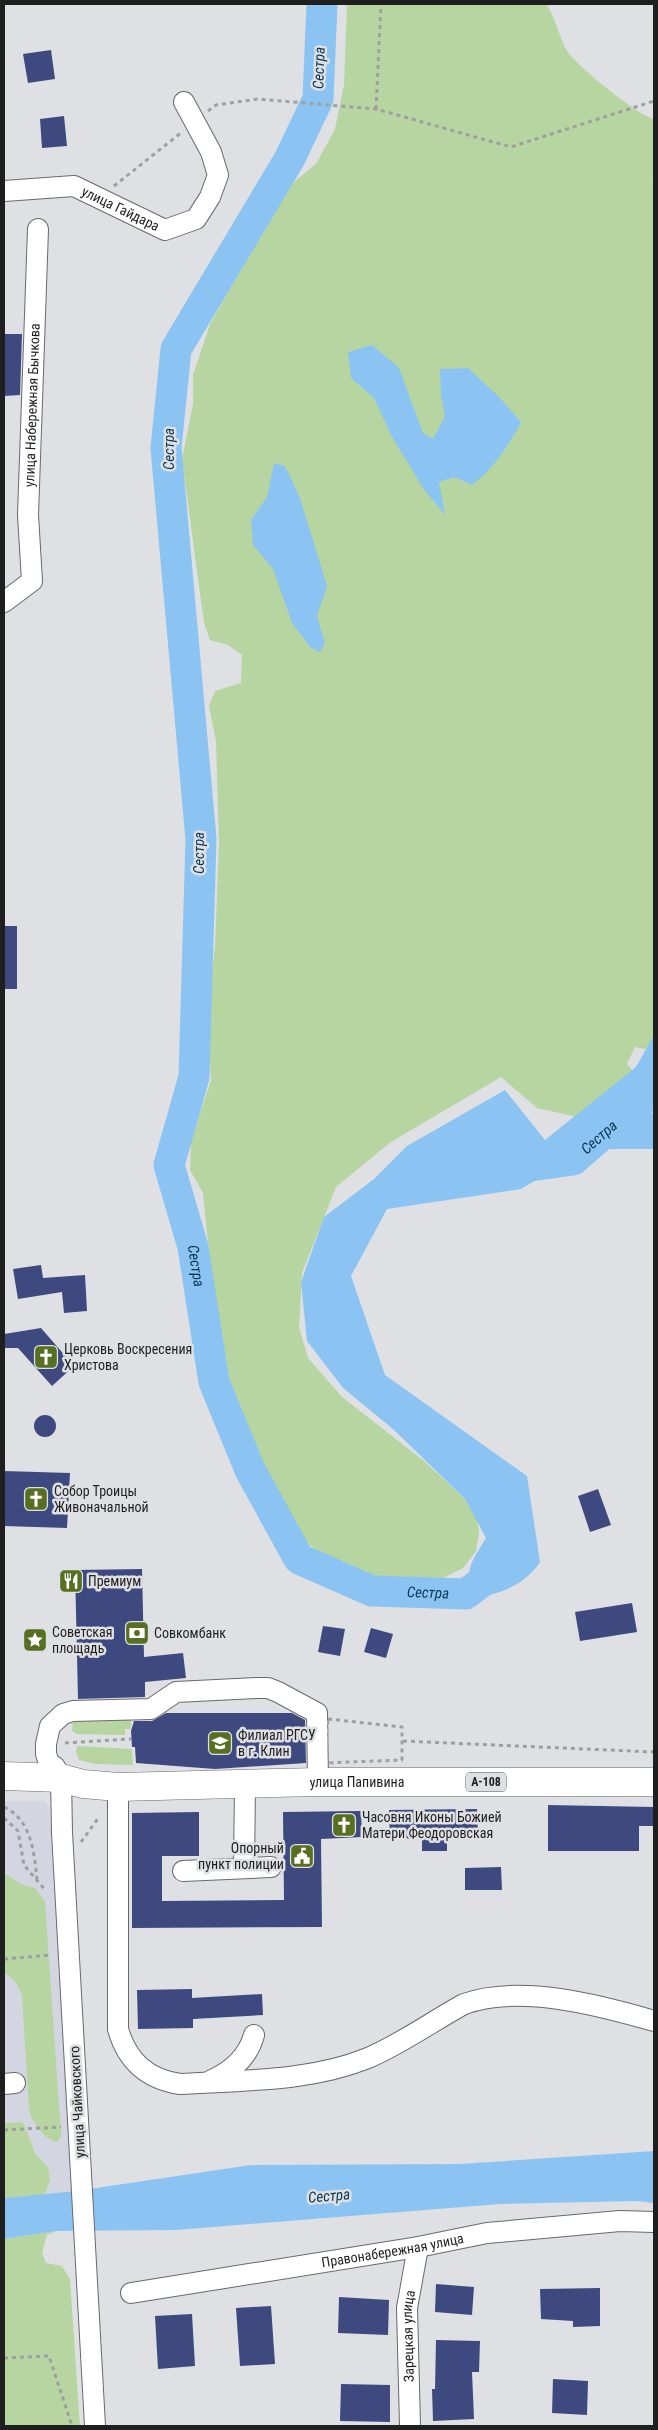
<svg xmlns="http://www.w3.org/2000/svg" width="658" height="2430" viewBox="0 0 658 2430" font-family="'Roboto Condensed',sans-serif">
	<rect width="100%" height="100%" fill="#dfe0e3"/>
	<path fill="#d3d6e1" d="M4 1801H42L49 1806 76 2191 45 2195 50 2180 48 2167 36 2156 23 2122 4 2123Z"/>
	<path fill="#b6d5a1" d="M347 4H546C557 19 560 44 571 56 583 70 637 115 654 119V179L652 182 654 185V1042L650 1050 635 1047 627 1064 639 1078 582 1118 537 1108 501 1077 391 1142 336 1187 302 1273 299 1327 308 1358 342 1397 424 1461 463 1497 477 1516 479 1532 476 1551 463 1568 435 1582 388 1579 351 1570 319 1553 295 1532 280 1511 244 1435 221 1371 203 1193 190 1170 191 1141 211 1080 207 1011 215 947 219 844 216 741 209 706 215 691 241 683 242 655 228 645 210 640 204 623 182 459 193 404V375L210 324 289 186 316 164 335 129 344 85Z
		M131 1716V1729H125V1735L77 1734 72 1731 73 1719Z
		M77 1746 132 1749 133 1765 95 1764 79 1760 76 1752Z
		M4 1873 23 1885 35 1888 45 1902 61 2134 60 2139 56 2142C43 2138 33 2123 29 2110L22 1996C18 1984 14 1979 4 1973Z
		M23 2122 36 2155 48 2167 50 2180 45 2195 4 2198V2123Z
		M56 2231 47 2235 42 2253 46 2263 62 2266 70 2279 80 2426H4V2239Z"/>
	<path fill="#8bc4f2" d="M372 345 399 368 423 433 433 439 445 416 441 394 440 369 468 368 498 396 521 422C508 447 494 468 472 485L454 477 439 482 445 515 423 488 391 435 374 398 351 378 348 352Z
		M274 463 285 466 300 498 327 586 317 616 325 643 320 652 311 648 292 623 273 569 253 545 251 520 267 497Z
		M654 1035V1084L650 1089 648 1112 654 1113V1149H587L521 1189 387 1209 351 1276 385 1375 527 1476 540 1562C528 1580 510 1590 489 1595 455 1580 473 1560 486 1538L465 1499 393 1429 343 1388 307 1341 301 1282 324 1217 374 1179 407 1146 505 1090 545 1140 636 1067Z
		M654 2151V2203L638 2201 500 2204 176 2230 56 2231 4 2239V2198L76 2191 251 2165 460 2164Z"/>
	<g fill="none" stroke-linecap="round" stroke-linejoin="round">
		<g stroke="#8bc4f2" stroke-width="31">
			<path id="s1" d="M322 4 318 99 290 158 176 349 166 448 201 839 194 1077 169 1165 193 1247 214 1382 250 1470 299 1559 372 1591 466 1594 509 1561"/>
			<path id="s2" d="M524 1167 573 1160 642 1100 654 1082"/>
		</g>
	</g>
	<path fill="#3e4a7f" d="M51 50 55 79 28 83 23 54Z
		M64 116 67 146 42 148 40 119Z
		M4 334H22L20 395 4 396Z
		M4 926H17V989H4Z
		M41 1265 43 1278 85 1275 87 1311 64 1313 62 1292 18 1299 13 1269Z
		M41 1328 74 1366 52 1386 18 1348H4V1334Z
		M34 1426a11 11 0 1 1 22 0a11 11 0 1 1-22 0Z
		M4 1471 70 1473 67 1528 4 1526Z
		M598 1489 611 1525 590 1532 578 1496Z
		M142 1569 144 1657 183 1653 186 1678 145 1682V1697L78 1699 75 1570Z
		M632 1603 637 1632 580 1641 575 1612Z
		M323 1626 345 1629 340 1656 318 1652Z
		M371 1628 393 1634 386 1658 364 1652Z
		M166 1713H292L305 1720 306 1763 215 1769 136 1763 135 1747H132L131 1731 134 1721H152Z
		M548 1805 654 1807V1826H639V1851H548Z
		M477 1809 478 1838H447V1851H422V1838L390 1839 389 1810Z
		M361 1811 362 1837 321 1839 322 1927 132 1928V1813L199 1812V1856H162V1901L284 1900 283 1812Z
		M501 1867 502 1890H465V1868Z
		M192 1989V1998L262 1994 263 2015 193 2019V2028L138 2029 137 1990Z
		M436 2284 474 2287 472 2315 435 2312Z
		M600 2288V2326L573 2327V2321L541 2319 540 2289Z
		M339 2297 389 2300 388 2335 338 2333Z
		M271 2306 275 2364 240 2366 236 2308Z
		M192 2314 195 2366 158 2369 155 2316Z
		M436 2340 480 2341 479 2372H472L474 2419 433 2421 432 2389H435Z
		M553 2379 588 2381 587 2415 552 2413Z
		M341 2384 390 2385V2422L340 2421Z"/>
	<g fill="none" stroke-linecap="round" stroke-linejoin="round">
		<defs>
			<g id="minor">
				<path id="s3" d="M4 191 74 186 165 230 196 219 210 197 218 175 211 152 184 102"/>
				<path id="s4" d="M4 602 32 581 28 515 38 229"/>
				<path d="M118 1787V2029C127 2061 147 2079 180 2084 242 2080 309 2082 368 2058 401 2044 433 2021 464 2004 520 1984 599 2005 654 2021"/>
				<path d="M244 1868 245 1785"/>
				<path d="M183 1871 271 1867"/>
				<path d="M210 2081C231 2072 248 2057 254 2035"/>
				<path d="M4 2084 15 2083"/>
				<path id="s5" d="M131 2293 418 2247 487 2233 620 2221 654 2222"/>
				<path d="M95 2426 62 1832 61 1778 55 1767 49 1763 46 1754V1744L50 1726 63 1714 73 1711 151 1709 176 1692 257 1688H268L278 1692 317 1713 318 1782"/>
				<path id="s6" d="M410 2426 407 2308 418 2247"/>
			</g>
			<g id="highway">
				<path id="s7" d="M4 1776 61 1778 83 1784 118 1787 318 1782H654"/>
			</g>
		</defs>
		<use href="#minor" stroke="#69696c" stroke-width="22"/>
		<use href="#highway" stroke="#69696c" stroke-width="29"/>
		<path stroke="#9e9fa1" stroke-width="3" stroke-dasharray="4 4" stroke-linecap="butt" d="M376 109 381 4
			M208 111 216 105 258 99 376 109 511 147 654 101
			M114 186 182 132
			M328 1719 402 1727V1760L324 1763Z
			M403 1741 654 1752
			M65 1743 131 1739
			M4 1807C31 1819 34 1852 37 1879
			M4 1818 18 1831 24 1865 46 1891
			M81 1842 99 1817
			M4 1959 51 1955
			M4 2130 61 2127
			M4 2358 49 2356 72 2426"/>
		<use href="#minor" stroke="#fff" stroke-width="20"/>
		<use href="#highway" stroke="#fff" stroke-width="28"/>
	</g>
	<defs>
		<symbol id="church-square" viewBox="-11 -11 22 22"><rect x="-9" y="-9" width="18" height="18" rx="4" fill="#576f21" stroke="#dfe0e3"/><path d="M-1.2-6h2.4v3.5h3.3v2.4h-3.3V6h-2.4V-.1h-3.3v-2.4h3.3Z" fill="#fff"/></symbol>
		<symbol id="restaurant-square" viewBox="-11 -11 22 22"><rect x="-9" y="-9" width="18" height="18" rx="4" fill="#576f21" stroke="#dfe0e3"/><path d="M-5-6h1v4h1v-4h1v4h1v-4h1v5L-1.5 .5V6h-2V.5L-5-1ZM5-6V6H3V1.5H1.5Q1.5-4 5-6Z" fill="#fff"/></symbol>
		<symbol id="bank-square" viewBox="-11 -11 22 22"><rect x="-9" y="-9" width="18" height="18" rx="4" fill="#576f21" stroke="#dfe0e3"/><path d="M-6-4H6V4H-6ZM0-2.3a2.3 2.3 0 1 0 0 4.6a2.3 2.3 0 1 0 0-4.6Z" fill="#fff"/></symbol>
		<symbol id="sight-square" viewBox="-11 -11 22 22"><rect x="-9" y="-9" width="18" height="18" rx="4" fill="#576f21" stroke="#dfe0e3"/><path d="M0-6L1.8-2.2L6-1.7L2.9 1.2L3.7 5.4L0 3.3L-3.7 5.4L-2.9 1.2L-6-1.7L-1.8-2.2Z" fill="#fff"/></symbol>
		<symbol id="university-square" viewBox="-11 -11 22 22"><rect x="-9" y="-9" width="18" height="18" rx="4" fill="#576f21" stroke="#dfe0e3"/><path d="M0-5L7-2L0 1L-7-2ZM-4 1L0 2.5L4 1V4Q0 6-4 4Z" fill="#fff"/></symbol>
		<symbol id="civic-square" viewBox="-11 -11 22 22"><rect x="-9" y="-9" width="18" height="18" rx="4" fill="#576f21" stroke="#dfe0e3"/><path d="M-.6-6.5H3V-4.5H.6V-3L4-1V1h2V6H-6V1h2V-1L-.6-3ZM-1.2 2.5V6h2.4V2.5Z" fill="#fff"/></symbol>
	</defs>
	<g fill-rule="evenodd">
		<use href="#church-square" x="32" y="1343" width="28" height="28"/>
		<use href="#church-square" x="22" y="1485" width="28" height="28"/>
		<use href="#restaurant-square" x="57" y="1567" width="28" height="28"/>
		<use href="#bank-square" x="123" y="1619" width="28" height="28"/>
		<use href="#sight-square" x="21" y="1626" width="28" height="28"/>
		<use href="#university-square" x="206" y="1729" width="28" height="28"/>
		<use href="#church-square" x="330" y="1811" width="28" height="28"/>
		<use href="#civic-square" x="288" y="1842" width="28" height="28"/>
	</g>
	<g text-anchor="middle" stroke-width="5" stroke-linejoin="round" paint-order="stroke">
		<rect fill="#dfe0e3" stroke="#59595a" stroke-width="1" x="466" y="1772.5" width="40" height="19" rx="4"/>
		<g font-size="12" font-weight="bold" fill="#1f1f20">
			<text x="486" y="1786">А-108</text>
		</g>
		<g font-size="14" fill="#1f1f20" stroke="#dfe0e3">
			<text dy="5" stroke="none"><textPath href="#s3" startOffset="122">улица Гайдара</textPath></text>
			<text dy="5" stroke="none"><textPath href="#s4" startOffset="211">улица Набережная Бычкова</textPath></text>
			<text dy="5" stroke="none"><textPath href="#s7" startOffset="354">улица Папивина</textPath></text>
			<text transform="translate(77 2102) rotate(-93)" y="5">улица Чайковского</text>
			<text dy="5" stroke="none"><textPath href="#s5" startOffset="265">Правонабережная улица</textPath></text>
			<text dy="5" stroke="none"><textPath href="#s6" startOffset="90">Зарецкая улица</textPath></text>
		</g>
		<g font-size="14" fill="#1f1f20" stroke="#dfe0e3" text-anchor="start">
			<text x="64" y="1354">Церковь Воскресения<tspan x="64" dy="16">Христова</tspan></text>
			<text x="54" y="1496">Собор Троицы<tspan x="54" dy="16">Живоначальной</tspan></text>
			<text x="88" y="1586">Премиум</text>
			<text x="52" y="1637">Советская<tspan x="52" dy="16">площадь</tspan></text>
			<text x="154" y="1638">Совкомбанк</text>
			<text x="238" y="1740">Филиал РГСУ<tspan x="238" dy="16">в г. Клин</tspan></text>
			<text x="362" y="1822">Часовня Иконы Божией<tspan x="362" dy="16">Матери Феодоровская</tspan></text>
			<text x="284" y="1853" text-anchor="end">Опорный<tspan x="284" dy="16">пункт полиции</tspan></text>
		</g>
		<g font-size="15" font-style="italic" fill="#083654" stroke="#dfe0e3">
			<text transform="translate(319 68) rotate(-88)" y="5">Сестра</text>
			<text transform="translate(169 449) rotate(-90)" y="5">Сестра</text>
			<text transform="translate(199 853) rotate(-90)" y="5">Сестра</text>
			<text dy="5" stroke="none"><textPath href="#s2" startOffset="84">Сестра</textPath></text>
			<text dy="5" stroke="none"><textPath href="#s1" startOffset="1309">Сестра</textPath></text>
			<text dy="5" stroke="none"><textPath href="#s1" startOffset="1759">Сестра</textPath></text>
			<text transform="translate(329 2196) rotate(-5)" y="5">Сестра</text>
		</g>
	</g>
	<rect width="658" height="2430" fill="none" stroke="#1f1f20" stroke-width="10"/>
</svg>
